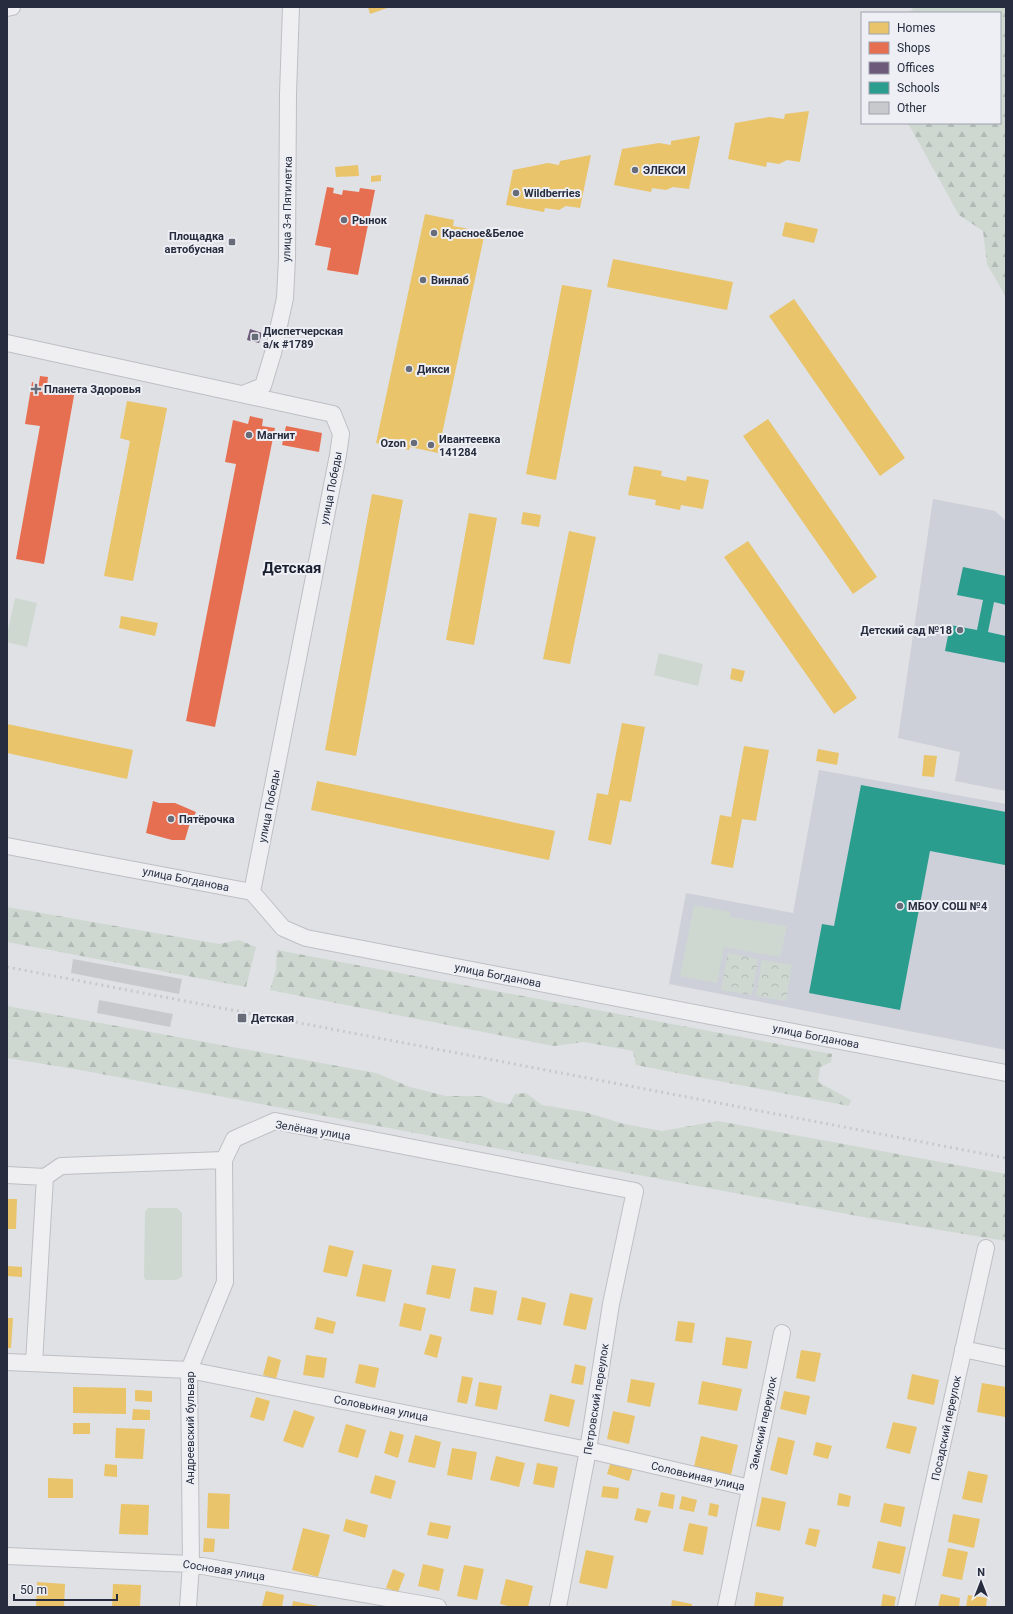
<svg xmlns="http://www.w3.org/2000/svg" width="1013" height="1614" viewBox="0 0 1013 1614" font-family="Roboto,sans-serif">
	<defs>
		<pattern id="forest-firs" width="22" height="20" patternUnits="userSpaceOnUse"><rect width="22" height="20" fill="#ced8d0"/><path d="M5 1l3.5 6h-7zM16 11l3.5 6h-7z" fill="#b1bab4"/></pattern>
		<pattern id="park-crowns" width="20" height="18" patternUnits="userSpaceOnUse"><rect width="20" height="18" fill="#ced8d0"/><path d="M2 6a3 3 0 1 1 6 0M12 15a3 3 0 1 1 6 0" fill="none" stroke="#b1bab4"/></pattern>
	</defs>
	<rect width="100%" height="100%" fill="#dfe1e5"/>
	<path fill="#cdd0d8" d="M933 499 995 511 1006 521V791L955 781 960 752 898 738Z
		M819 770 1006 804V1050L669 984 686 893 793 913Z"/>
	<path fill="url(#forest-firs)" d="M914 7H1006V297L987 264 983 231 959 215 908 123H1000V13H909Z
		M7 907 219 944 239 940 256 947 246 987 7 942Z
		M277 950 832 1054 831 1062 820 1067 818 1082 851 1100 849 1106 636 1065 633 1051 584 1042 554 1046 270 990 276 970Z
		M7 1006 376 1073 410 1087 446 1096H483L496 1102 510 1104 515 1094 526 1093 542 1105 585 1112 624 1124 662 1131 718 1121 1006 1174V1241L868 1218 80 1070 7 1058Z"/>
	<path fill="url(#park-crowns)" d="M728 953 758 959 752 995 721 990Z
		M762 960 792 965 786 1001 756 996Z"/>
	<path fill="#ced8d0" d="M15 598 37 603 27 647 7 642V635Z
		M659 653 703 664 698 686 654 675Z
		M694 905 730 912V917L787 926 780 957 724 947 717 983 680 976Z
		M148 1208H177L182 1213V1277L176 1280H146L144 1277 145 1212Z"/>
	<path fill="#e9c46a" d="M368 7H390L370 14Z
		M809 111 800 162 787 160 779 164 767 162 766 167 728 159 735 123 770 117 784 119 785 114Z
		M700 136 689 189 673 187 666 190 652 188 651 192 614 185 622 149 659 143 671 145V141Z
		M591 155 580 208 566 206 559 210 545 208 544 212 506 205 513 170 548 163 559 165 560 161Z
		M358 165 359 176 336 177 335 167Z
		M381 175V181L371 182V176Z
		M425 214 454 220 453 226 485 232 438 453 410 447 409 450 376 443Z
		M785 222 818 229 814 243 782 236Z
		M613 259 733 282 727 310 607 287Z
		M562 285 592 290 556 480 526 474Z
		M794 299 905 458 880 476 769 316Z
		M127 401 167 408 133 581 104 576 130 441 120 438Z
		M768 419 877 577 853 594 743 436Z
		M634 466 662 471 661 476 686 481 687 476 709 480 703 509 681 505 680 510 655 505 656 500 628 495Z
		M372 494 403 500 356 756 325 750Z
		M523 512 541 515 539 527 521 524Z
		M469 513 497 518 474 645 446 640Z
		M569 531 596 537 570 664 543 659Z
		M748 541 857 698 834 714 724 557Z
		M121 616 158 623 155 636 119 628Z
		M732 668 745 671 742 682 730 679Z
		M622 723 645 727 631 802 620 800 611 845 588 840 597 793 608 795Z
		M7 724 133 750 127 779 7 753Z
		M744 746 769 750 756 821 742 819 733 868 711 864 720 815 731 817Z
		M818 749 839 753 837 765 816 761Z
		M924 755 937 756 934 777 922 776Z
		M317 781 555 831 549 860 311 810Z
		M7 1199H17L16 1229H7Z
		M329 1245 354 1251 347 1277 323 1272Z
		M363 1264 392 1270 385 1302 356 1296Z
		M432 1265 456 1269 450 1299 426 1294Z
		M7 1266 22 1267V1277L7 1276Z
		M474 1287 497 1291 493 1315 470 1311Z
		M570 1293 593 1298 586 1330 563 1325Z
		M522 1297 546 1303 541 1325 517 1320Z
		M404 1303 426 1308 421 1331 399 1326Z
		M317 1317 336 1322 333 1334 314 1329Z
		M7 1318H13L11 1348H7Z
		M678 1321 695 1323 692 1343 675 1341Z
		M430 1334 442 1337 437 1358 424 1354Z
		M726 1337 752 1341 747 1369 722 1365Z
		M801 1350 821 1353 815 1382 796 1378Z
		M306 1355 327 1358 324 1378 303 1375Z
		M268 1356 281 1360 276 1379 263 1375Z
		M359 1364 379 1368 375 1388 355 1383Z
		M575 1364 586 1367 583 1385 571 1383Z
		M912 1374 939 1380 934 1405 907 1399Z
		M462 1376 473 1378 467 1404 457 1402Z
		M631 1379 655 1383 650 1407 627 1402Z
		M702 1381 742 1389 737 1411 698 1404Z
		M479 1382 502 1386 497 1410 475 1406Z
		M982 1383 1006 1387 1005 1417 977 1412Z
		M73 1387 126 1388V1414L73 1413Z
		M135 1390 152 1391V1402L135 1401Z
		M784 1391 810 1396 806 1415 780 1409Z
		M550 1394 575 1400 569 1427 544 1421Z
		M256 1397 270 1401 264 1421 250 1417Z
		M133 1409 150 1410V1420H132Z
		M294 1410 315 1417 303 1448 283 1441Z
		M613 1411 635 1416 629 1444 607 1439Z
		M893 1422 917 1427 910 1454 886 1448Z
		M73 1423H90V1434H73Z
		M346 1424 366 1430 358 1458 338 1452Z
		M116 1428 145 1429 143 1459 115 1458Z
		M390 1431 404 1435 398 1458 384 1453Z
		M415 1435 441 1442 435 1468 408 1462Z
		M701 1436 738 1445 731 1475 694 1467Z
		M778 1437 795 1441 787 1475 770 1470Z
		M816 1442 832 1446 828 1459 813 1455Z
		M452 1448 477 1452 472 1480 447 1475Z
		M496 1456 525 1463 519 1487 490 1480Z
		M611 1461 633 1468 629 1481 607 1474Z
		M537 1463 558 1467 554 1488 533 1484Z
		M105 1464 117 1465V1477L104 1476Z
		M968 1471 988 1475 982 1503 962 1499Z
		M375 1475 396 1481 391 1499 370 1493Z
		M48 1478 73 1479V1498H48Z
		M603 1486 619 1488 618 1499 601 1497Z
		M661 1492 675 1495 673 1509 658 1506Z
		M208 1493 230 1494 229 1529 207 1528Z
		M839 1493 851 1496 849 1507 837 1505Z
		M682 1496 697 1500 694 1512 679 1509Z
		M762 1497 786 1502 780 1531 756 1526Z
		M710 1503 719 1505 717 1517 708 1515Z
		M884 1503 905 1507 901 1527 880 1522Z
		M121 1504 149 1505 148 1535 119 1534Z
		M637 1508 651 1511 647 1523 634 1520Z
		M953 1514 980 1519 974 1548 948 1542Z
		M346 1519 368 1525 365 1538 343 1531Z
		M430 1522 451 1526 448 1539 427 1535Z
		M689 1523 708 1527 703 1555 683 1551Z
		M303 1528 330 1535 318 1577 292 1570Z
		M809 1528 820 1530 816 1547 805 1544Z
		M204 1538 215 1539 214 1552H203Z
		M878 1541 906 1547 900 1574 872 1568Z
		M948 1548 968 1552 962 1580 942 1576Z
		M586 1550 614 1556 607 1589 579 1583Z
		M423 1564 444 1569 439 1591 418 1586Z
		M464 1565 484 1569 477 1600 457 1596Z
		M393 1569 405 1574 398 1592 386 1588Z
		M506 1579 533 1586 528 1607H512L500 1604Z
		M37 1582 65 1584 64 1607H36Z
		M113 1584 141 1585 140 1607H112Z
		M266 1591 284 1595 282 1607 262 1606Z
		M756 1592 784 1597 782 1607H754Z
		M883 1594 896 1597 894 1607H881Z
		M941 1594 960 1598 959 1607H938Z
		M968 1595 987 1598 986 1607H966Z
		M672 1600 692 1604V1607H671Z
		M293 1601 318 1606V1607H292Z"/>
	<path fill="#e76f51" d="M327 187 334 188 333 193 342 195 343 190 359 192 360 188 375 190 358 275 327 270 331 248 315 245Z
		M40 376 48 377 47 385 75 390 44 564 16 559 40 426 25 424 32 382 39 383Z
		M250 416 263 419 262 426 275 428 215 727 186 721 236 464 225 462 233 420 248 424Z
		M286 426 322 433 319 452 282 445Z
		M153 801 159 803H175L196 812 189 826 185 840H172L146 833Z"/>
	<path fill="#6d597a" d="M250 329 262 333 259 343 247 340Z"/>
	<path fill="#2a9d8f" d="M963 567 1006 576V605L994 602 988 632 1006 636V663L945 651 950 625 977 630 983 600 957 595Z
		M861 785 1006 812 1005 865 930 851 900 1010 809 993 822 924 834 926Z"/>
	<path fill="#c8c9cd" d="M73 959 182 979 179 994 71 973Z
		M99 1000 173 1014 170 1027 97 1013Z"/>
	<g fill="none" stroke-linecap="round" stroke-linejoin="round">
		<defs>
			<path id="minor" d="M7 8 12 7
				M7 343 333 414 341 434 338 455 252 892
				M243 394 263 386 273 353 285 298 287 258 288 94 291 7
				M7 846 252 892 283 928 306 938 1006 1073
				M7 1175 45 1177 61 1166 224 1160 234 1139 275 1121 635 1191 611 1304 588 1450 558 1607
				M963 1349 1006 1358
				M7 1362 189 1370 588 1450 750 1488
				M34 1363 45 1177
				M7 1556 191 1564 438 1607
				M188 1607 191 1564 189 1370 225 1282 224 1160
				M726 1607 782 1333
				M906 1607 986 1248"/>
		</defs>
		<use href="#minor" stroke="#bebfc3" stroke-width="18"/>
		<use href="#minor" stroke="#efeff1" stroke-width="16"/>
		<path stroke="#c8c9cd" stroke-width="3" stroke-dasharray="2 4" stroke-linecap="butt" d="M7 967 1006 1158"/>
	</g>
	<g fill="#676c78" stroke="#edeff5" stroke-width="1.5">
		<circle cx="635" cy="170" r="4"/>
		<circle cx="516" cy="193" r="4"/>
		<circle cx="344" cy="220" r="4"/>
		<circle cx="434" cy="233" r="4"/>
		<rect x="228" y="238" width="8" height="8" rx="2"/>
		<circle cx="423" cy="280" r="4"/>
		<rect x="251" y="333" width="8" height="8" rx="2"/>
		<circle cx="409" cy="369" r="4"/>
		<path d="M34 383h4v4h4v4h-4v4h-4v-4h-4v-4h4z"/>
		<circle cx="249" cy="435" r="4"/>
		<circle cx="414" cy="443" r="4"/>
		<circle cx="431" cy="445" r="4"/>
		<circle cx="960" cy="630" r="4"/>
		<circle cx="171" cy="819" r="4"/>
		<circle cx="900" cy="906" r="4"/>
		<rect x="237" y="1013" width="10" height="10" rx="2"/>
	</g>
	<g text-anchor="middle" stroke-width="4" stroke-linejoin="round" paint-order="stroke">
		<g font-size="11" font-weight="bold" fill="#272d3e" stroke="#edeff5" text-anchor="start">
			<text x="643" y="174">ЭЛЕКСИ</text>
			<text x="524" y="197">Wildberries</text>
			<text x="352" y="224">Рынок</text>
			<text x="442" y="237">Красное&amp;Белое</text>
			<text x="224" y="240" text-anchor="end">Площадка<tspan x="224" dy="13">автобусная</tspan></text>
			<text x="431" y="284">Винлаб</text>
			<text x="263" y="335">Диспетчерская<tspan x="263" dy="13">а/к #1789</tspan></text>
			<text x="417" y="373">Дикси</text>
			<text x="44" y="393">Планета Здоровья</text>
			<text x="257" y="439">Магнит</text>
			<text x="439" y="443">Ивантеевка<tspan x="439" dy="13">141284</tspan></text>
			<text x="406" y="447" text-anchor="end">Ozon</text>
			<text x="952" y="634" text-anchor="end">Детский сад №18</text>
			<text x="179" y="823">Пятёрочка</text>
			<text x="908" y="910">МБОУ СОШ №4</text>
			<text x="251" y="1022">Детская</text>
		</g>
		<g font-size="11" fill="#272d3e" stroke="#edeff5">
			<text transform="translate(287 209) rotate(-89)" y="4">улица 3-я Пятилетка</text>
			<text transform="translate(331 488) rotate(-79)" y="4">улица Победы</text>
			<text transform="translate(269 806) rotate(-79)" y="4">улица Победы</text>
			<text transform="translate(186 879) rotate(11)" y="4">улица Богданова</text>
			<text transform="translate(498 975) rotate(11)" y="4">улица Богданова</text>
			<text transform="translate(816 1036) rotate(11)" y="4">улица Богданова</text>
			<text transform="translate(313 1130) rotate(9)" y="4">Зелёная улица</text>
			<text transform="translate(596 1399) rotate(-81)" y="4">Петровский переулок</text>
			<text transform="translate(381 1408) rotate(11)" y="4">Соловьиная улица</text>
			<text transform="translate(763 1423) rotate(-78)" y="4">Земский переулок</text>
			<text transform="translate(190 1428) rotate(-90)" y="4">Андреевский бульвар</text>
			<text transform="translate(946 1428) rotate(-78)" y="4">Посадский переулок</text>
			<text transform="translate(698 1476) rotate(13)" y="4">Соловьиная улица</text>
			<text transform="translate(224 1570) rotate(9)" y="4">Сосновая улица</text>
		</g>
		<g font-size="15" font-weight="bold" fill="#191e2e" stroke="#edeff5">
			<text x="292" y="573">Детская</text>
		</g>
	</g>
	<rect width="1013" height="1614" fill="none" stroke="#272d3e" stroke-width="16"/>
	<rect x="861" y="12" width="140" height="112" fill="#edeff5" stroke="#9ea1ac"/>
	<rect x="869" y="22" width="20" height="12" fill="#e9c46a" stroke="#9ea1ac"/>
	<text x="897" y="32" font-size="12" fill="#272d3e">Homes</text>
	<rect x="869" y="42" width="20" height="12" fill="#e76f51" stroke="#9ea1ac"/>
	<text x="897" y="52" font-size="12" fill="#272d3e">Shops</text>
	<rect x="869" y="62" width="20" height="12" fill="#6d597a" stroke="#9ea1ac"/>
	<text x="897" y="72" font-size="12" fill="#272d3e">Offices</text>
	<rect x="869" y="82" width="20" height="12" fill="#2a9d8f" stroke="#9ea1ac"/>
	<text x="897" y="92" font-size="12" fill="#272d3e">Schools</text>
	<rect x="869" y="102" width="20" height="12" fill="#c8c9cd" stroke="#9ea1ac"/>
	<text x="897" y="112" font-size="12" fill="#272d3e">Other</text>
	<g transform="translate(981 1582)" stroke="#edeff5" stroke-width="3" paint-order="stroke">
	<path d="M0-3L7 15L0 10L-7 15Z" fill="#272d3e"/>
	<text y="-6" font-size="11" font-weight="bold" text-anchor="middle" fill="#272d3e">N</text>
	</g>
	<path d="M14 1594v6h103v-6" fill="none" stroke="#272d3e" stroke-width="2"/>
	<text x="20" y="1594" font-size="12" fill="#272d3e" stroke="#edeff5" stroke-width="3" paint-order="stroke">50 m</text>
</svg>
